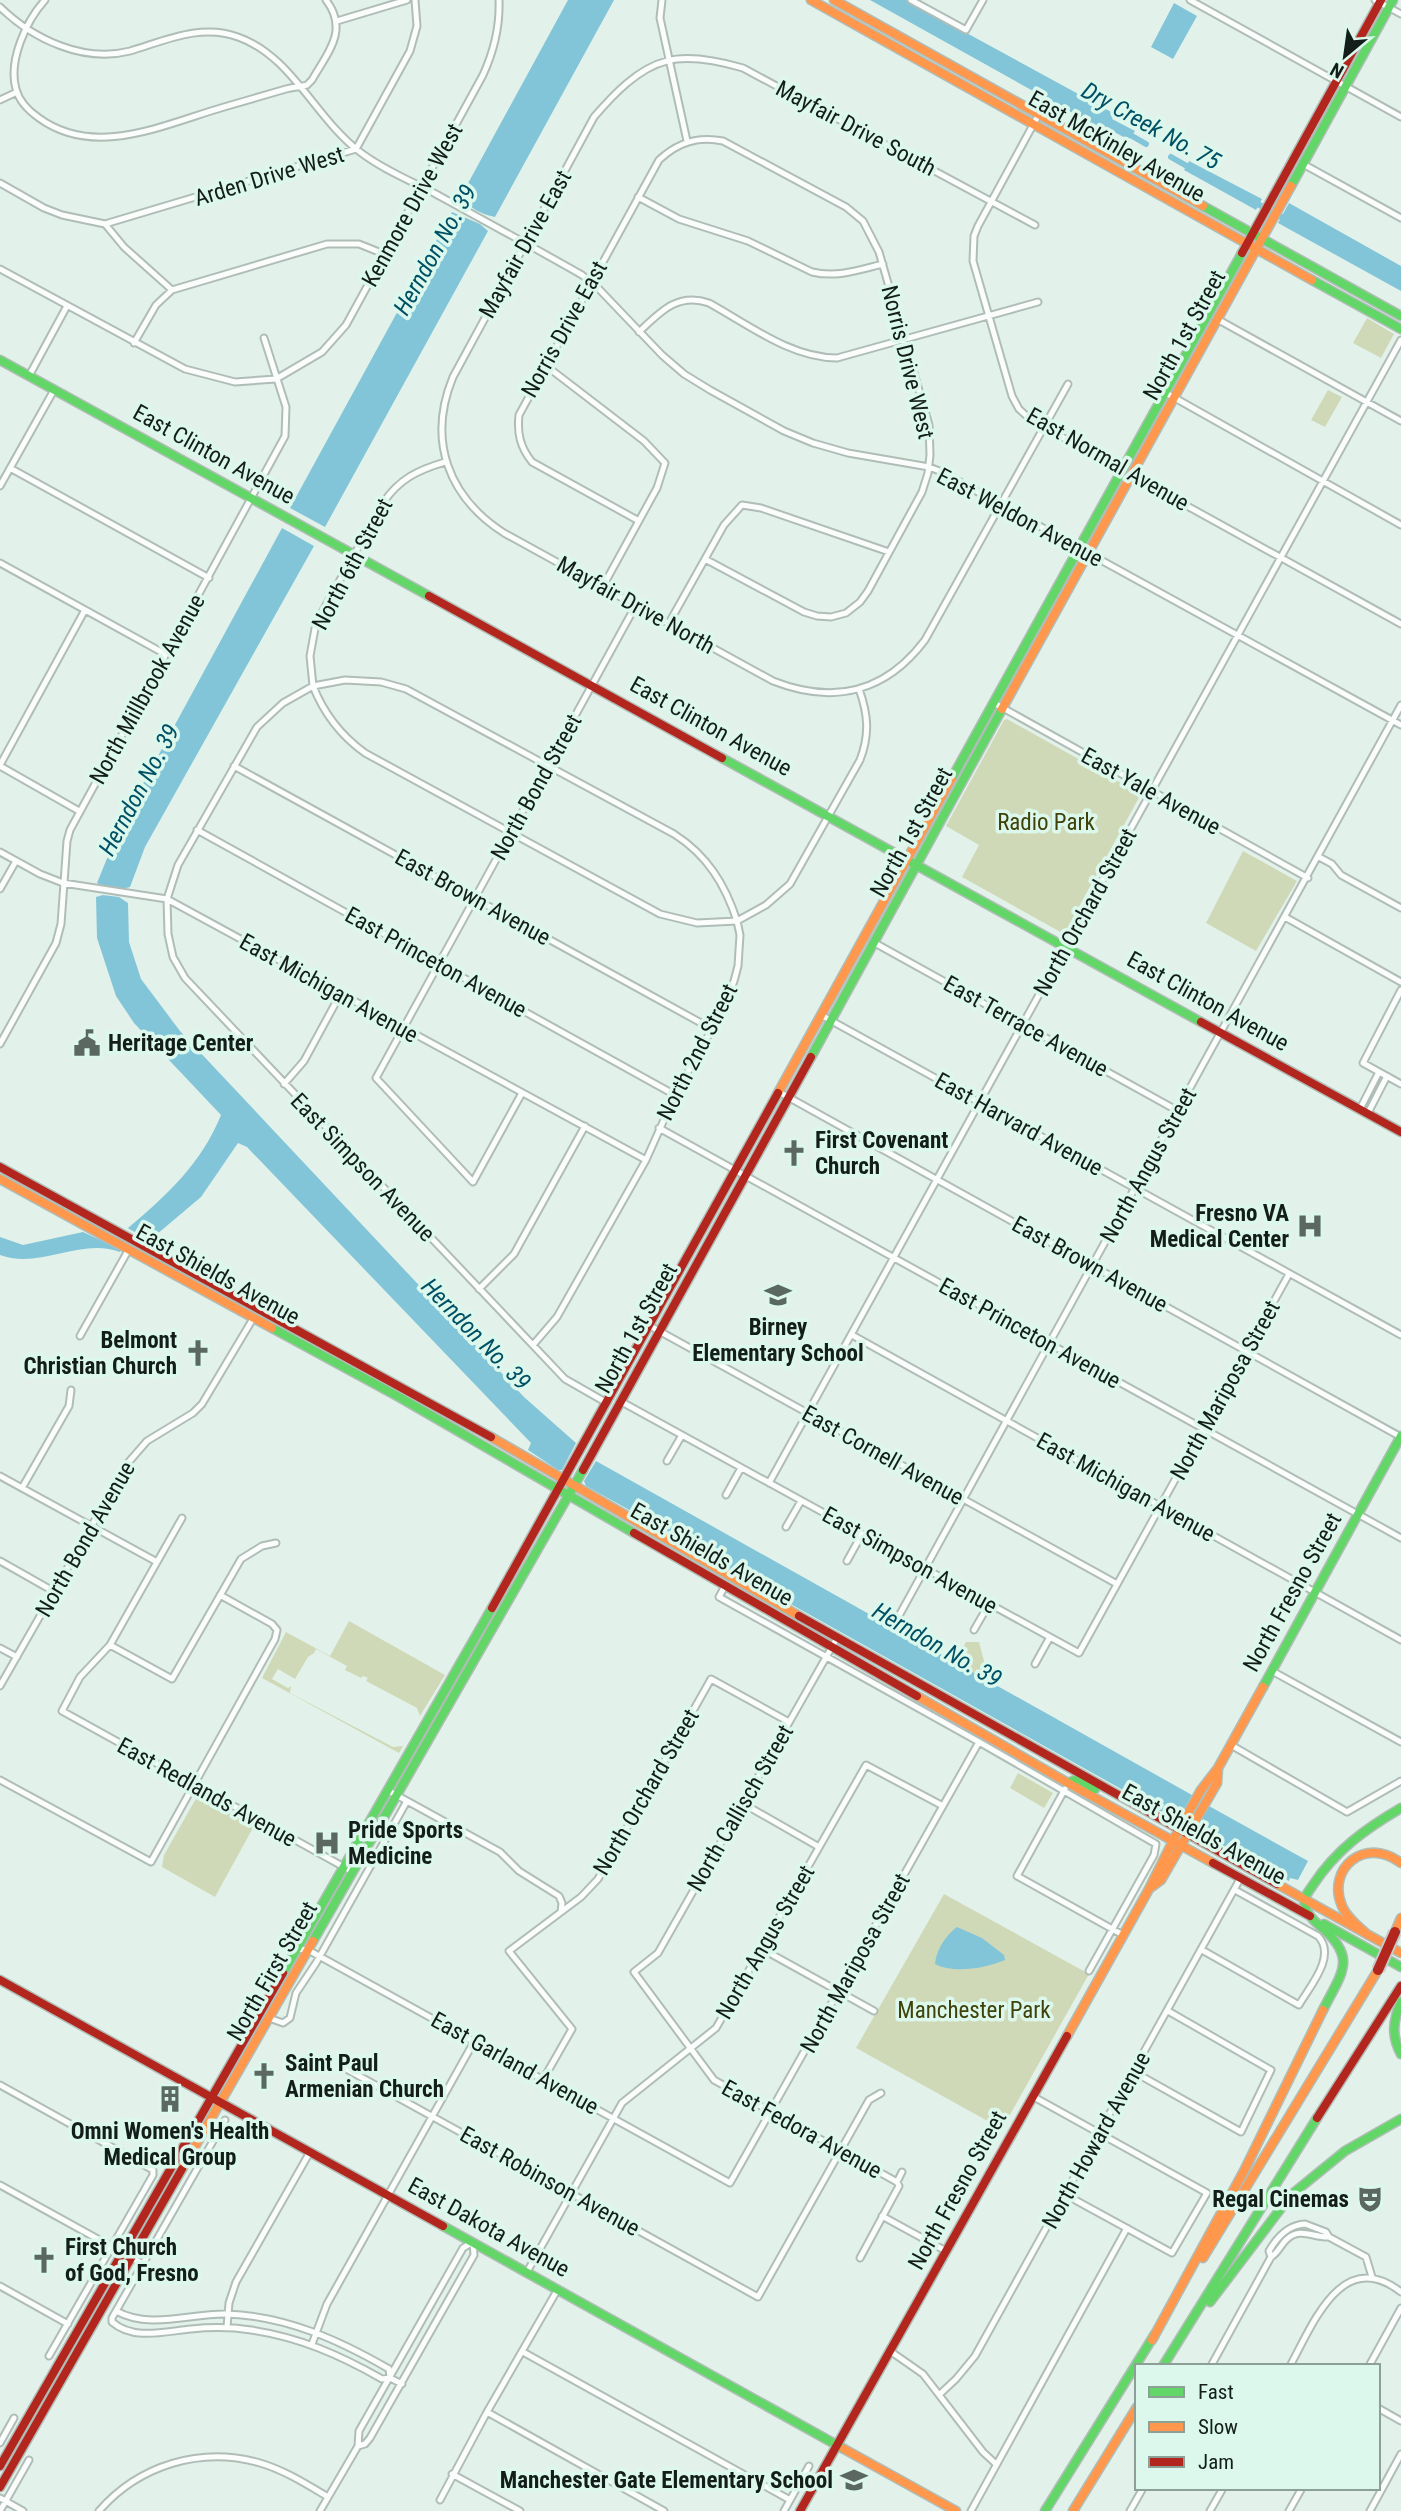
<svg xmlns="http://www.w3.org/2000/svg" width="1401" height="2511" viewBox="0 0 1401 2511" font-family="'Roboto Condensed',sans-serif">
	<rect width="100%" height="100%" fill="#e2f2eb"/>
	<path fill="#d0d9b7" d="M1367 318 1394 334 1381 358 1353 343Z
		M1328 390 1342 397 1325 427 1311 420Z
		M1007 719 1141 794 1064 934 962 877 979 845 946 826 1004 720Z
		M1243 851 1297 881 1256 951 1206 923Z
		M349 1621 445 1675 420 1716 417 1708 366 1681 368 1678 363 1676 361 1678 345 1670 347 1666 316 1649 314 1653 308 1657 295 1679 278 1669 272 1679 288 1688 291 1686 290 1693 393 1747 403 1746 399 1753 262 1678 286 1632 330 1656Z
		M966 1642H979L988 1676 985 1680 955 1662Z
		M1018 1773 1053 1793 1044 1808 1010 1788Z
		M198 1795 254 1826 215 1897 162 1867 164 1855Z
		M944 1894 1089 1974 1002 2129 856 2048Z"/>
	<path fill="#83c5d8" d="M568 0H614L495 217C480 214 471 208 460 198Z
		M870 0H906L1115 114 1112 119 1135 131 1129 140 1105 127 1103 130Z
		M1174 3 1197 16 1173 59 1151 47Z
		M1189 161 1262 199 1256 210 1184 170Z
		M1289 203 1401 266V291L1278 223Z
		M452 212 480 224 488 231 325 527 290 508Z
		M282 528 314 546 145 847 130 887C119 890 107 888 97 883L121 824Z
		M103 895 119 897 128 903 129 942 141 979 180 1031 524 1397 576 1443 562 1470H558L528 1450 531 1443 247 1147 238 1143 201 1197 150 1240 129 1229 128 1228C168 1194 201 1164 221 1115L134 1023 116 996 97 938 96 897Z
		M83 1232 120 1249V1252C81 1237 39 1270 0 1255V1237L23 1245Z
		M596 1461 1192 1795 1180 1817 1173 1818 737 1574 669 1532 586 1486 584 1481Z
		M1209 1806 1308 1861 1298 1880 1290 1878 1289 1881 1198 1832 1196 1828Z
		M957 1927 982 1938 1004 1955 1005 1960C987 1968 953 1974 935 1964 936 1950 946 1935 957 1927Z"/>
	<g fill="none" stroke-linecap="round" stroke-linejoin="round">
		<path stroke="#83c5d8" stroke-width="6" d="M1125 132 1146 144
			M1171 157 1192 169
			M1254 202 1287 220"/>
		<defs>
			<path id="street" d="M45 0C26 21 8 61 16 89 19 101 29 111 39 118 95 159 165 124 224 107 245 101 265 95 286 89 293 87 300 87 307 85L312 80C328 52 349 30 326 0
				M662 0 660 18 687 141
				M911 0 966 30 983 0
				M1190 0 1401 117
				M1375 0 1401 14
				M0 7C33 39 83 63 130 51 164 41 201 23 238 37 292 56 315 118 360 152 382 169 409 180 434 193 483 220 533 247 582 275L597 287 662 355 684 374 710 390 784 431 813 443 848 453 929 467 942 472 1079 548
				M337 21 407 0
				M0 100 17 92
				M1039 114 978 226 974 236 973 261 1012 396 1019 409 1031 420 1122 470
				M1303 164 1401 218
				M0 183 44 208 62 215 105 224 124 247 172 290
				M638 197 679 219 748 241 812 272C837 278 859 270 883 264
				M105 224 356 149 410 51 417 26 415 0
				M1035 225 743 68C722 62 689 55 667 61 638 68 613 95 594 117L453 377C427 440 448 497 504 533L773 681C834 705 886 692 925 640L1068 384
				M0 269 185 369 235 382 276 379 322 352 346 325 483 75C494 51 500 26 499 0
				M1217 319 1401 421
				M639 332C660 312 678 292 709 303 749 325 791 358 837 358L1038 302
				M134 343 156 305 172 290 327 244H359L384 254
				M545 365 644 441 665 463 657 488 602 588
				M29 376 67 306
				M1166 393 1401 525
				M445 462C418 470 399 479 383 503L316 623 310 656 313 686 283 703 257 727 178 865 167 899 168 934 173 957 185 978 565 1379 607 1403
				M10 468 209 578
				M1131 475 1401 624
				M0 486 54 390
				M639 521 532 462C520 447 517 433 519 415L659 160C678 142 698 136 723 141L846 207 863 221 879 252 929 425 930 455 928 473 922 492 868 591 860 602 846 613 831 617 817 616 804 612 705 559
				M1088 553 1401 725
				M0 563 165 654
				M669 623 724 525 742 505 761 508 889 552
				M345 680 381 682 406 689 674 834C707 855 725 884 737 921L697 923 660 914 365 753C340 735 324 714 313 686Z
				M994 703 1308 878
				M0 765 85 610
				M0 766 79 811
				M234 766 712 1029
				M197 830 675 1095
				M0 852 40 874 63 883 167 899 646 1160
				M1319 857 1332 864 1341 875 1401 908
				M0 889 16 861
				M1285 917 1401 982
				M873 942 1178 1111
				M1401 990 1363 1063 1401 1084
				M821 1015 1401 1335
				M0 1044 56 943 61 924 67 841 70 830 285 436 286 407 264 338
				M284 1084 304 1061 341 993
				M779 1092 1401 1437
				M522 1093 473 1182 376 1078 636 605
				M1360 1109 1379 1072
				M1368 1113 1387 1076
				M659 1128 1401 1538
				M479 1289 514 1254 585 1126
				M650 1326 1117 1584
				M852 1335 1401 1640
				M80 1336 129 1249
				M533 1345 557 1317 646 1160 675 1095 723 1009 734 981 738 966 740 935 737 921 766 905 790 884 860 760C870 734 868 714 859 689
				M620 1401 1079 1653 1289 1274
				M667 1461 682 1435
				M0 1476 157 1562
				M769 1483 1401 340
				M22 1488 69 1406 71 1390
				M726 1495 741 1468
				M182 1518 110 1645 80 1677 62 1711 353 1872
				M786 1527 801 1501
				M0 1561 53 1591
				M847 1561 862 1534
				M725 1586 719 1597 979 1742 1156 1844 1154 1855 1089 1971
				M895 1623 1401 705
				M974 1630 989 1604
				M837 1638 658 1953 634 1972 714 2080 897 2182
				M110 1645 172 1679 241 1559 262 1546 276 1543
				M0 1648 17 1657
				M1035 1664 1050 1637
				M1272 1671 1401 1742
				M0 1686 127 1464 147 1441 193 1413 202 1404 254 1317
				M1231 1745 1347 1812 1401 1781
				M0 1780 151 1862 275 1639 277 1630 272 1624 220 1595
				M1065 1789 1017 1876 1123 1935
				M387 1790 500 1852 519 1871 559 1896 562 1903 561 1912
				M742 1803 819 1847
				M296 1949 308 1950 319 1956 730 2183 979 1742
				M762 1949 874 2011
				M1202 1950 1299 2005C1310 1986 1337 1956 1318 1936L1235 1890
				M269 2018 283 2023 290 2018 296 1993 316 1963 407 1801
				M341 2066 758 2297 869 2100 881 2093
				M1134 2072 1241 2132 1271 2070 1168 2011
				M544 2078 572 2029 509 1951 581 1897 598 1879 711 1679 789 1722
				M0 2085 153 2170V2175L49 2356
				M1034 2097 1207 2193 1172 2253 1066 2195
				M225 2120 112 2318V2322C134 2341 166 2331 191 2329 211 2327 231 2327 251 2330 299 2337 340 2355 382 2379L390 2378 402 2384
				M0 2185 143 2264
				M882 2216 946 2251
				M1305 2224 1326 2232 1329 2237C1313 2238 1300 2226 1286 2240 1280 2246 1278 2253 1271 2257L1269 2251C1277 2237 1288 2225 1305 2224Z
				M1329 2237 1366 2257 1372 2277
				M860 2258 899 2186 897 2182 902 2172
				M527 2272 622 2103 716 2028 866 1765 943 1806
				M0 2286 68 2324
				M116 2311C151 2330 190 2313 227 2314 286 2316 339 2340 389 2369L390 2378
				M227 2327 229 2303 236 2282 310 2152
				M312 2344 327 2304 475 2040
				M890 2351 923 2374 983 2452 996 2464
				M523 2352 790 2500
				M1211 2366 1271 2257
				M1290 2366C1313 2324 1342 2246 1401 2292
				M1369 2366 1401 2308
				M940 2394 956 2379 975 2356 1240 1879
				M1378 2408 1401 2421
				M487 2412 664 2511
				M0 2443 14 2418
				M452 2474 520 2511
				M0 2498 23 2511
				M440 2500 487 2412 558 2289
				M0 2511 29 2460
				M99 2511C139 2465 201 2446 260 2463 284 2470 306 2484 328 2497
				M320 2511 358 2446 365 2444 370 2438 474 2255 473 2242 463 2248 359 2431 358 2446
				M784 2511 809 2466
				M971 2511 1127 2228
				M1130 2511 1143 2488
				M1210 2511 1223 2488
				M1289 2511 1302 2488
				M1370 2511 1401 2454"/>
			<path id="fast" d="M1291 186 1393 0
				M1203 206 1401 316
				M1312 280 1401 329
				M0 360 429 596
				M722 758 1201 1022
				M952 778 1242 253
				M811 1057 1002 709
				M272 1328 399 1397 634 1533
				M1263 1687 1401 1436
				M1068 1783 1075 1780 1095 1789
				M1324 1924 1401 1967
				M313 1941 583 1470
				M283 1973 492 1608
				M1401 2002C1393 2020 1391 2036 1401 2054
				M1323 2010C1342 1972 1358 1958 1320 1926 1314 1921 1306 1913 1305 1905 1303 1897 1309 1891 1313 1885 1336 1850 1365 1829 1401 1808
				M443 2226 844 2449
				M1210 2302 1291 2195 1345 2151 1401 2119
				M1163 2366 1317 2118
				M1045 2511 1155 2334"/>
			<path id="slow" d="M811 0 1312 280
				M834 0 1203 206
				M1002 709 1291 186
				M778 1093 952 778
				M0 1179 272 1328
				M491 1437 799 1616
				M917 1696 1068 1783 1213 1863
				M1277 1884 1401 1953
				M1150 1888 1161 1880 1217 1783 1218 1768
				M1395 1932 1401 1918
				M1368 1935C1359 1927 1347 1918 1342 1906 1326 1869 1365 1835 1401 1863
				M1067 2036 1149 1889 1179 1829 1201 1790 1218 1768 1263 1687
				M182 2169 313 1941
				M1203 2258 1378 1970
				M1152 2340 1244 2171 1323 2010
				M844 2449 956 2511
				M1073 2511 1137 2407"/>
			<path id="jam" d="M1242 253 1381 0
				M429 596 722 758
				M1201 1022 1401 1132
				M0 1167 491 1437
				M583 1470 811 1057
				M634 1533 917 1696
				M492 1608 778 1093
				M799 1616 1277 1884
				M1213 1863 1310 1916
				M0 1980 443 2226
				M1317 2118 1401 1986
				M0 2466 283 1973
				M0 2487 182 2169
				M800 2511 1067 2036"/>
		</defs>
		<use href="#street" stroke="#b0bdb7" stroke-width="9"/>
		<use href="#fast" stroke="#b0bdb7" stroke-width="11"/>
		<use href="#slow" stroke="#b0bdb7" stroke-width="11"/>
		<use href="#jam" stroke="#b0bdb7" stroke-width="11"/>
		<use href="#street" stroke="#fbfdfc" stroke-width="5"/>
		<use href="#fast" stroke="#63d668" stroke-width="8"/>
		<use href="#slow" stroke="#ff974d" stroke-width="8"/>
		<use href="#jam" stroke="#b3261e" stroke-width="8"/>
		<defs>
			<path id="jam-bridge" d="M1378 1970 1395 1932"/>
		</defs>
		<use href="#jam-bridge" stroke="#c5cdca" stroke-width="14" stroke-linecap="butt"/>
		<use href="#jam-bridge" stroke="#b3261e" stroke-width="10"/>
	</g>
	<defs>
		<symbol id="civic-bare" viewBox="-9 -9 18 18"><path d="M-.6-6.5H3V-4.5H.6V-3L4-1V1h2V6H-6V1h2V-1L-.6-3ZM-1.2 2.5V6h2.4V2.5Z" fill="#5b6862" stroke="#dcf8ec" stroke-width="2.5" paint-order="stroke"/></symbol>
		<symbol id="church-bare" viewBox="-9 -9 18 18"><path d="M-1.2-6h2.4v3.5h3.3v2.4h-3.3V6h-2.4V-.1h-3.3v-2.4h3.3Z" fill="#5b6862" stroke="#dcf8ec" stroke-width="2.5" paint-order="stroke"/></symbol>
		<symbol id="hospital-bare" viewBox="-9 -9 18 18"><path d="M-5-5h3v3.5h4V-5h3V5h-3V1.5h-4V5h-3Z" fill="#5b6862" stroke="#dcf8ec" stroke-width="2.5" paint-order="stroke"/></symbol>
		<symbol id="school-bare" viewBox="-9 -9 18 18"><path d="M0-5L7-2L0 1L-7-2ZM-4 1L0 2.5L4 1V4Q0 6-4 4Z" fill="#5b6862" stroke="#dcf8ec" stroke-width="2.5" paint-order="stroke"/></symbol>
		<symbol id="building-bare" viewBox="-9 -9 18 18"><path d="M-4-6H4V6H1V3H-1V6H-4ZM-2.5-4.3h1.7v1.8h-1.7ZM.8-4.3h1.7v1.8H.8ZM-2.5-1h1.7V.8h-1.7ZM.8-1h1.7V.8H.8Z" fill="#5b6862" stroke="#dcf8ec" stroke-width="2.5" paint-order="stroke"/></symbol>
		<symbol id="theatre-bare" viewBox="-9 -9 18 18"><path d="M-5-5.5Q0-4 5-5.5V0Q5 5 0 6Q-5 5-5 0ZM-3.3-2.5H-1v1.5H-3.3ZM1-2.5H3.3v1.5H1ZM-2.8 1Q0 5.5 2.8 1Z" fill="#5b6862" stroke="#dcf8ec" stroke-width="2.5" paint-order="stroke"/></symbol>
	</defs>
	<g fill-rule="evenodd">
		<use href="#civic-bare" x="68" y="1024" width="38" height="38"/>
		<use href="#church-bare" x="775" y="1134" width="38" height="38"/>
		<use href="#hospital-bare" x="1291" y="1207" width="38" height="38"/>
		<use href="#school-bare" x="759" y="1276" width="38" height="38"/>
		<use href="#church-bare" x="179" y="1334" width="38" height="38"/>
		<use href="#hospital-bare" x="308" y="1824" width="38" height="38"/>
		<use href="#church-bare" x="245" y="2057" width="38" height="38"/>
		<use href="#building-bare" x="151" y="2080" width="38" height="38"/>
		<use href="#theatre-bare" x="1351" y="2180" width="38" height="38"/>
		<use href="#church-bare" x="25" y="2241" width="38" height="38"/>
		<use href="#school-bare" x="835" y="2461" width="38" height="38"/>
	</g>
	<g text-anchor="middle" stroke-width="7" stroke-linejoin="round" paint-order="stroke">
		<g font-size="23" fill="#131d19" stroke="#dcf8ec">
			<text transform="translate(856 128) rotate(28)" y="8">Mayfair Drive South</text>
			<text transform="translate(1117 146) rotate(30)" y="8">East McKinley Avenue</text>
			<text transform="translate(269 176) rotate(-17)" y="8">Arden Drive West</text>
			<text transform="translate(412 205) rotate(-61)" y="8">Kenmore Drive West</text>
			<text transform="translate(525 244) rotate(-61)" y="8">Mayfair Drive East</text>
			<text transform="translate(564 329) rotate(-61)" y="8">Norris Drive East</text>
			<text transform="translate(1184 335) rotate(-61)" y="8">North 1st Street</text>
			<text transform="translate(908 362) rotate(76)" y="8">Norris Drive West</text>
			<text transform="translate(214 454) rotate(29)" y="8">East Clinton Avenue</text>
			<text transform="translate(1108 459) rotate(30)" y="8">East Normal Avenue</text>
			<text transform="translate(1020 517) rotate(28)" y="8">East Weldon Avenue</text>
			<text transform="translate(352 564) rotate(-62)" y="8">North 6th Street</text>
			<text transform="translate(636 605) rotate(29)" y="8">Mayfair Drive North</text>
			<text transform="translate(147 689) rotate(-61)" y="8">North Millbrook Avenue</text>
			<text transform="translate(711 726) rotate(29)" y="8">East Clinton Avenue</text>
			<text transform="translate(536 787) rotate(-61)" y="8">North Bond Street</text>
			<text transform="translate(1151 791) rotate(29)" y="8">East Yale Avenue</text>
			<text transform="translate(911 832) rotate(-61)" y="8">North 1st Street</text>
			<text transform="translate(473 897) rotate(29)" y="8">East Brown Avenue</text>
			<text transform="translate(1085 912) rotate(-61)" y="8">North Orchard Street</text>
			<text transform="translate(436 962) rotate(29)" y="8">East Princeton Avenue</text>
			<text transform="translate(329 988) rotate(29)" y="8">East Michigan Avenue</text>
			<text transform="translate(1208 1001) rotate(29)" y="8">East Clinton Avenue</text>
			<text transform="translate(1026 1026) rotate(29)" y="8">East Terrace Avenue</text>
			<text transform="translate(697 1052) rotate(-63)" y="8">North 2nd Street</text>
			<text transform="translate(1019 1124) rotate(29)" y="8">East Harvard Avenue</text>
			<text transform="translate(1148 1165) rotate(-61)" y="8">North Angus Street</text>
			<text transform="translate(363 1167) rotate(46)" y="8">East Simpson Avenue</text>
			<text transform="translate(1090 1264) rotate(29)" y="8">East Brown Avenue</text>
			<text transform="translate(218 1274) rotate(29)" y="8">East Shields Avenue</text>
			<text transform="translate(636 1328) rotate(-61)" y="8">North 1st Street</text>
			<text transform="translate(1030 1333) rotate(29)" y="8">East Princeton Avenue</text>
			<text transform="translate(1225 1390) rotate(-61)" y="8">North Mariposa Street</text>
			<text transform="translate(883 1455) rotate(29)" y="8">East Cornell Avenue</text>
			<text transform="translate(1126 1487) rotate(29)" y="8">East Michigan Avenue</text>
			<text transform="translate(85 1539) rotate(-60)" y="8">North Bond Avenue</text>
			<text transform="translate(712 1554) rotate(30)" y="8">East Shields Avenue</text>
			<text transform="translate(910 1560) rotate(29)" y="8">East Simpson Avenue</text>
			<text transform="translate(1292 1592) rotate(-61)" y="8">North Fresno Street</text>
			<text transform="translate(207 1792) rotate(29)" y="8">East Redlands Avenue</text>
			<text transform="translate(646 1792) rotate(-60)" y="8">North Orchard Street</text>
			<text transform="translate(740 1808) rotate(-60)" y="8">North Callisch Street</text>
			<text transform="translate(1204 1834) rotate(29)" y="8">East Shields Avenue</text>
			<text transform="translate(765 1942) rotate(-60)" y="8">North Angus Street</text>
			<text transform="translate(855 1963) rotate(-61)" y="8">North Mariposa Street</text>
			<text transform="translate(272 1971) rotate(-60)" y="8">North First Street</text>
			<text transform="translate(515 2063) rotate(29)" y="8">East Garland Avenue</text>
			<text transform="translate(802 2129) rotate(29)" y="8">East Fedora Avenue</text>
			<text transform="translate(1096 2140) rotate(-61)" y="8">North Howard Avenue</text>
			<text transform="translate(550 2181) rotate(29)" y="8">East Robinson Avenue</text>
			<text transform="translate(957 2190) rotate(-61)" y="8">North Fresno Street</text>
			<text transform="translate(489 2227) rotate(29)" y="8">East Dakota Avenue</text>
		</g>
		<g font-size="23" fill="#404209" stroke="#dcf8ec">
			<text x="1046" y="830">Radio Park</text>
			<text x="974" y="2018">Manchester Park</text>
		</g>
		<g font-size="23" font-weight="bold" fill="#131d19" stroke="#dcf8ec" text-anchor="start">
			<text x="108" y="1051">Heritage Center</text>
			<text x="815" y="1148">First Covenant<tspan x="815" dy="26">Church</tspan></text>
			<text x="1289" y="1221" text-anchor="end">Fresno VA<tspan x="1289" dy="26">Medical Center</tspan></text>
			<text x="778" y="1335" text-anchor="middle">Birney<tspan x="778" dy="26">Elementary School</tspan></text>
			<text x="177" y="1348" text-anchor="end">Belmont<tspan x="177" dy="26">Christian Church</tspan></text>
			<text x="348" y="1838">Pride Sports<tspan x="348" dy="26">Medicine</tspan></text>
			<text x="285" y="2071">Saint Paul<tspan x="285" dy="26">Armenian Church</tspan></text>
			<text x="170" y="2139" text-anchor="middle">Omni Women's Health<tspan x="170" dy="26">Medical Group</tspan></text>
			<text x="1349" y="2207" text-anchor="end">Regal Cinemas</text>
			<text x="65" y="2255">First Church<tspan x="65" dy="26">of God, Fresno</tspan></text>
			<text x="833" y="2488" text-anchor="end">Manchester Gate Elementary School</text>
		</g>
		<g font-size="24" font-style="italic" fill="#005065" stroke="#dcf8ec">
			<text transform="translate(1151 126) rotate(29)" y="8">Dry Creek No. 75</text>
			<text transform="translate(435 250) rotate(-61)" y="8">Herndon No. 39</text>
			<text transform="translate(139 790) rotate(-62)" y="8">Herndon No. 39</text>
			<text transform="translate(476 1334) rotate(46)" y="8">Herndon No. 39</text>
			<text transform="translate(937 1645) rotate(30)" y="8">Herndon No. 39</text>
		</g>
	</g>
	<rect x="1135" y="2364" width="245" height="126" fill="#dcf8ec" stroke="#8ca098" stroke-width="2"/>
	<rect x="1149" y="2387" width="35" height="10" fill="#63d668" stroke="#8ca098" stroke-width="2"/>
	<text x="1198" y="2399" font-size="21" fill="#131d19">Fast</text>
	<rect x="1149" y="2422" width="35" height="10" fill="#ff974d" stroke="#8ca098" stroke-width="2"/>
	<text x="1198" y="2434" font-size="21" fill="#131d19">Slow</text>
	<rect x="1149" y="2457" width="35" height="10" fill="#b3261e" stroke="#8ca098" stroke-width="2"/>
	<text x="1198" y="2469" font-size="21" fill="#131d19">Jam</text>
	<g transform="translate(1345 56) rotate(209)" stroke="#dcf8ec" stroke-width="5" paint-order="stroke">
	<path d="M0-5L12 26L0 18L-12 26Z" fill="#131d19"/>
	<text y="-10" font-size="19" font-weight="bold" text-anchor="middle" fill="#131d19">N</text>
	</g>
</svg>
